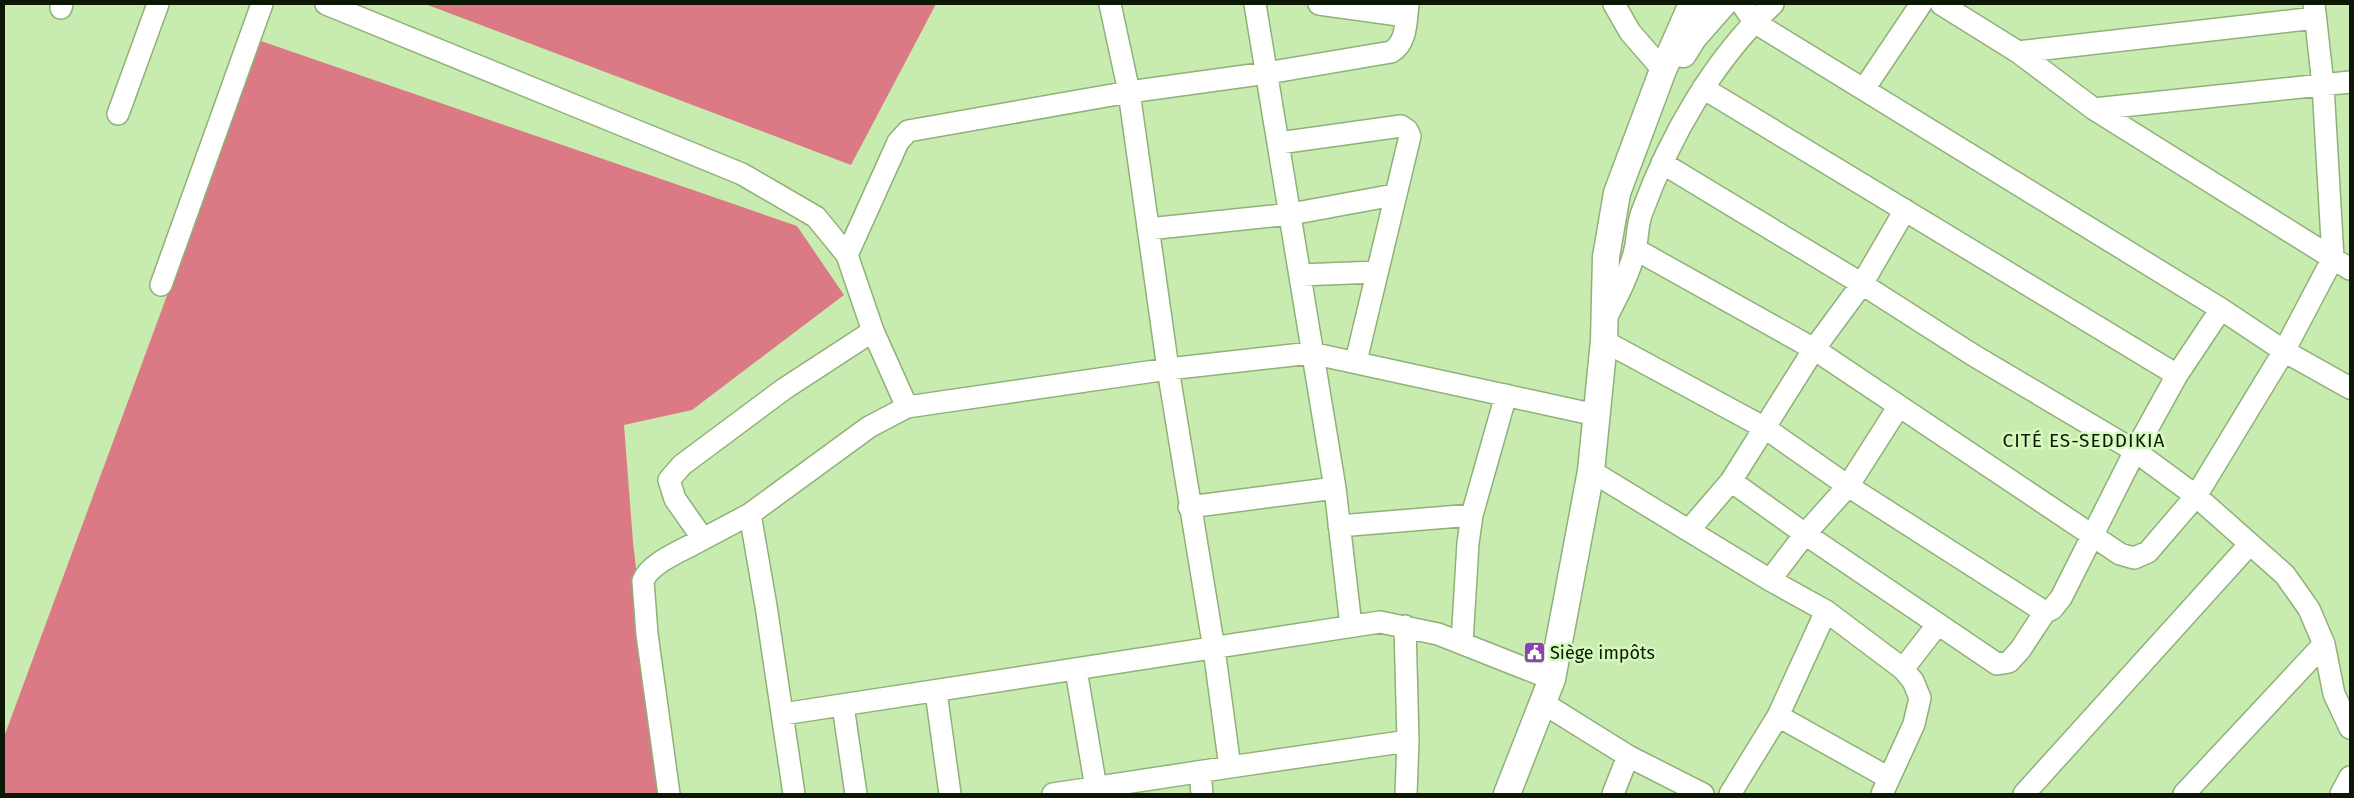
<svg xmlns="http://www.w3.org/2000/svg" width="2354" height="798" viewBox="0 0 2354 798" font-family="'Fira Sans',sans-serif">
	<rect width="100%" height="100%" fill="#c8ecb0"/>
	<path fill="#db7a85" d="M425 4H936L851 165Z
		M261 41 797 226 844 295 692 410 624 425 633 542 662 794H4V737Z"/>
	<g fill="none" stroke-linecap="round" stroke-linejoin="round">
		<defs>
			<path id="minor" d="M326 4 742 174 816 217 847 255 873 331 907 407 1168 369 1311 353 1596 415
				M1255 4 1335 488 1351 626
				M1319 4 1406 16
				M1614 4 1630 32 1663 70
				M1742 4 1754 22 2221 309 2284 351 2350 388
				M1941 4 2018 52 2094 109 2350 269
				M61 8 62 4
				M2018 52 2315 18
				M1703 88 2177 375
				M1864 89 1921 4
				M2094 109 2350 82
				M118 114 158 4
				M1279 143 1401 126 1407 130 1410 136 1356 361
				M1662 163 1862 284 1973 355 2135 451 2196 496 2285 575 2309 609 2324 644 2334 694 2350 728
				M1148 229 1291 214 1394 195
				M1635 249 1814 349 2120 554 2134 558 2148 552 2196 496 2284 351 2333 258 2323 85 2314 4
				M847 255 898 142 908 131 1129 92 1267 73 1391 52C1407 43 1406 21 1408 4
				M1300 275 1376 272
				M161 285 262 4
				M1605 320C1617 297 1629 275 1635 250 1638 237 1637 225 1642 212 1670 136 1713 60 1773 4
				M1604 341 1765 428 1848 486 2045 612 2052 609 2061 598 2135 451 2177 375 2221 309
				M1591 471 1770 580 1826 611 1903 669 1913 681 1920 698 1914 724 1882 794
				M1731 481 1814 349 1862 284 1905 210
				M1189 507 1335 488
				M750 514 703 539 675 499 669 480 682 465 784 389 873 331
				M1472 515 1506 395
				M1339 526 1472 515 1468 543 1462 643
				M1689 530 1731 481 1805 534 1997 664 2009 662 2020 650 2045 612
				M1770 580 1805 534 1848 486 1899 406
				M1405 626 1408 741 1406 794
				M1903 669 1938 624
				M1076 670 1096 788
				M936 692 950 794
				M1543 703 1628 756 1703 794
				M843 706 856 794
				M783 714 1380 622 1438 634 1552 679
				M1778 716 1889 778
				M1230 767 1408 741
				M1200 772 1202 794
				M669 794 647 634 643 581C650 562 686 549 703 539
				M794 794 766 606 750 514 869 427 907 407
				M1053 794 1230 767 1214 649 1168 369 1129 92 1110 4
				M1613 794 1628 756
				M1730 794 1778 716 1826 611
				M2024 794 2249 545
				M2184 794 2324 644
				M2341 794 2350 777"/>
			<path id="major" d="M1683 54 1693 38 1723 4
				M1507 794 1552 679 1591 471 1604 341 1606 257 1617 193 1663 70 1692 4"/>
		</defs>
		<use href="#minor" stroke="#8fb178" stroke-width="24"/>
		<use href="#major" stroke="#8fb178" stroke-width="29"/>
		<use href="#minor" stroke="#fff" stroke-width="21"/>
		<use href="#major" stroke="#fff" stroke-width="26"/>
	</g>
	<defs>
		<symbol id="civic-square" viewBox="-11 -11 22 22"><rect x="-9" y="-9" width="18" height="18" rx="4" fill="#8d40b1" stroke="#d5fabd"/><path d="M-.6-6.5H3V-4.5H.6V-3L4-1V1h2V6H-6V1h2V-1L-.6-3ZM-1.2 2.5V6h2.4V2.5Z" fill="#fff"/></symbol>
	</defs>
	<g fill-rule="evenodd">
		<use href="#civic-square" x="1522" y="640" width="25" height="25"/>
	</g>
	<g text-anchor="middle" stroke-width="5" stroke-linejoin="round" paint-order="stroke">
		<g font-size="18" fill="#0c1804" stroke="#d5fabd" text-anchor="start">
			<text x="1550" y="659">Siège impôts</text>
		</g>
		<g font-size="19" letter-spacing="1" fill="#0c1804" stroke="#d5fabd">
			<text x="2084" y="447">CITÉ ES-SEDDIKIA</text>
		</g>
	</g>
	<rect width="2354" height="798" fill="none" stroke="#0c1804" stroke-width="10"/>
</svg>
